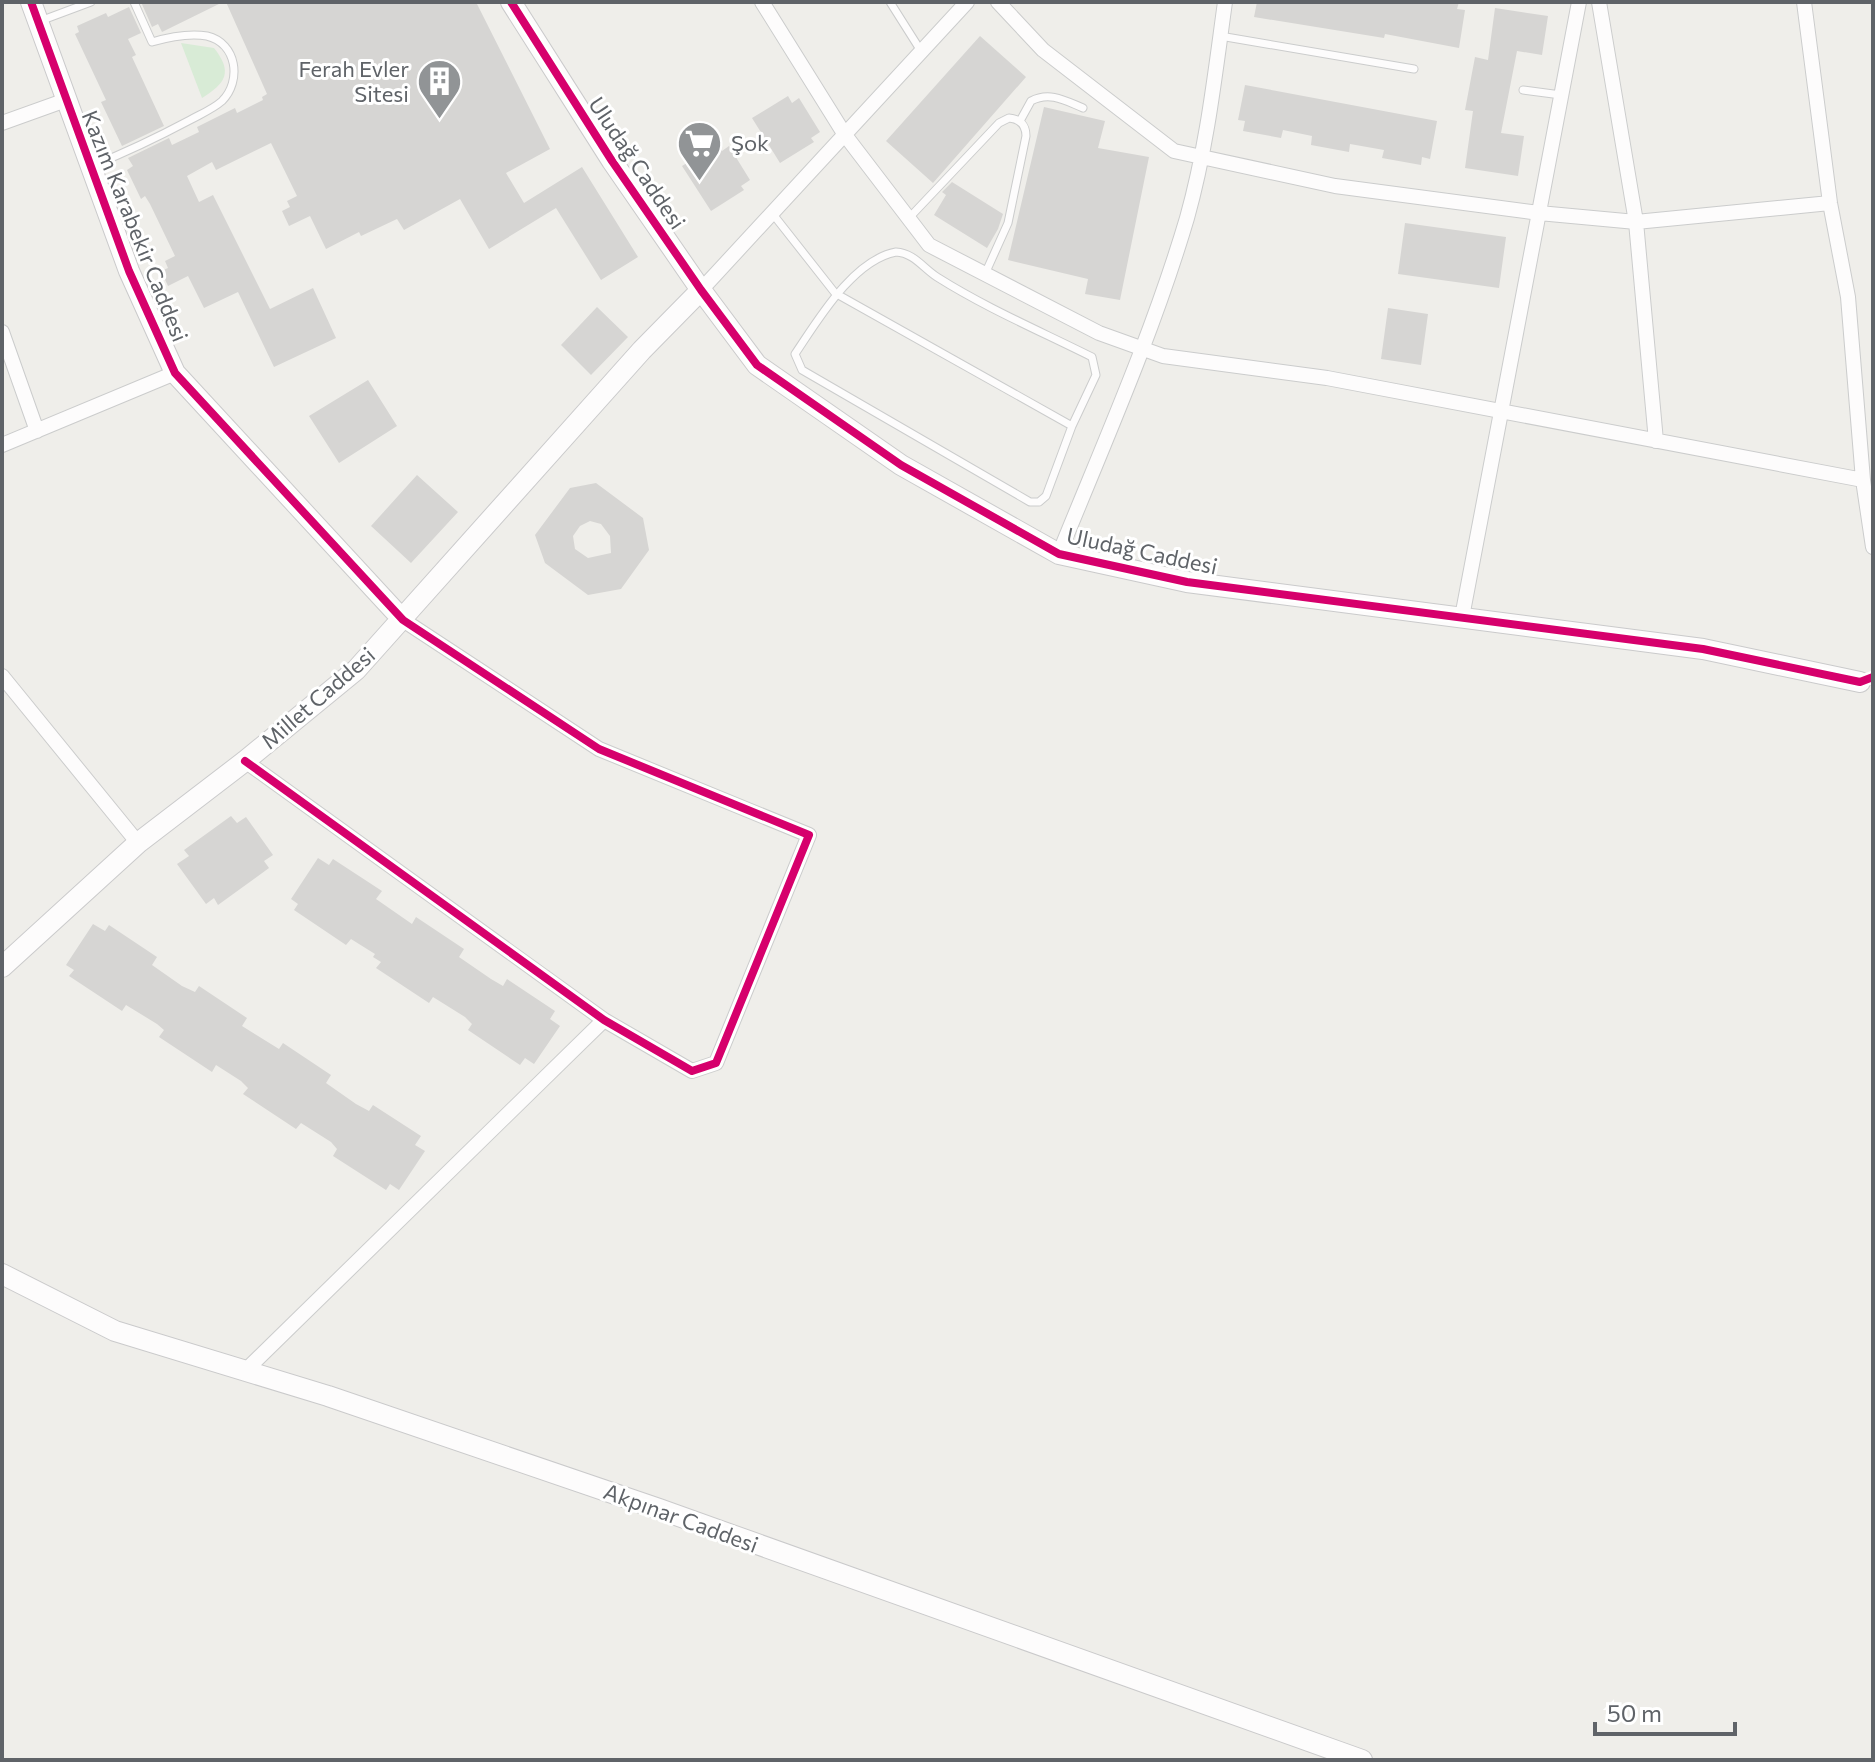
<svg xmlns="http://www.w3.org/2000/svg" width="1875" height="1762" viewBox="0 0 1875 1762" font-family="Commissioner,sans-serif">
	<rect width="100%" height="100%" fill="#efeeea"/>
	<path fill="#d8ebd6" d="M181 43 214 48C233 72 226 83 202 98Z"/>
	<path fill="#d6d5d3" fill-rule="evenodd" d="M141 2H223L162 32 158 24 152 27Z
		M226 2H476L550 149 506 173 524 203 582 167 638 257 601 280 556 208 489 249 460 199 404 230 397 219 361 236 359 232 326 249 310 216 289 226 282 211 290 207 287 201 297 196 271 143 216 170 212 162 187 176 199 202 213 195 270 309 313 288 336 338 274 367 238 292 204 308 188 276 168 286 161 271 168 268 165 261 175 256 150 204 145 196 141 199 127 170 133 166 128 158 169 138 172 145 199 132 197 127 235 108 237 113 263 100 262 97 267 94Z
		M1257 2H1459L1457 9 1465 10 1459 48 1385 34 1384 38 1254 17Z
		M129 7 141 33 128 39 136 55 132 57 164 126 122 146 101 102 106 100 75 34 79 32 77 26 106 13 108 17Z
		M1495 8 1548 16 1542 55 1517 51 1501 133 1524 136 1518 176 1465 168 1473 111 1465 110 1475 57 1488 60Z
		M980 36 1026 77 933 183 886 141Z
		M1245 85 1437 121 1430 159 1422 157 1421 165 1382 158 1384 150 1350 144 1349 152 1311 145 1312 136 1283 130 1281 138 1243 131 1245 121 1238 120Z
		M788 96 792 103 799 98 820 132 811 138 814 142 780 163 752 118Z
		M1044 107 1105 121 1098 148 1149 157 1120 300 1085 294 1088 279 1008 260Z
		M718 144 722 151 729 146 750 180 741 186 744 190 711 211 682 166Z
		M952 182 1003 214 998 229 987 248 934 215 946 195 942 192Z
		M1405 223 1506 237 1499 288 1398 274Z
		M597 307 628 337 591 375 561 345Z
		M1388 308 1428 314 1421 365 1381 359Z
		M368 380 397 426 339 463 309 416Z
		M417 475 458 512 411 563 371 526Z
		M596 483 643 518 649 550 621 589 588 595 545 563 535 535 570 488ZM590 521 601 524 610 536 611 553 588 558 575 549 573 536 580 526Z
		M231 816 237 823 246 817 273 855 264 861 269 868 218 905 214 898 206 904 177 864 189 856 184 850Z
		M318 858 329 865 333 859 382 891 376 899 412 924 416 917 464 949 459 957 491 979 503 986 507 979 555 1011 550 1019 560 1026 534 1064 525 1058 520 1065 468 1030 472 1024 465 1017 433 997 429 1003 376 968 381 962 373 957 375 954 351 939 346 945 294 910 298 904 291 899Z
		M93 924 105 931 109 925 157 957 152 965 182 986 195 992 199 986 247 1018 242 1026 279 1049 283 1043 331 1075 326 1083 356 1104 369 1111 373 1105 421 1136 415 1145 425 1151 399 1190 390 1184 386 1190 333 1156 337 1149 331 1142 301 1123 296 1129 243 1094 248 1088 241 1081 216 1065 212 1072 159 1037 164 1030 157 1024 126 1005 122 1011 69 976 74 970 66 965Z"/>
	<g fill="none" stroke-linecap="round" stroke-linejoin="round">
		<defs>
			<path id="lane" d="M890 2 921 51
				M40 21 91 2
				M1220 36 1414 69
				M1523 90 1561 95
				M1020 121 1031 101C1050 91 1066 101 1083 108
				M94 165C127 152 158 137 190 120 201 114 213 109 222 101 242 81 237 43 207 36 189 33 169 37 152 42L134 2
				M772 213 835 293 1072 426
				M909 218 999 123 1009 118C1020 119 1026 125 1026 136L1008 223 985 274
				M896 252C914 253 923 268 937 277 986 308 1040 331 1092 357L1096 375 1072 426 1046 496 1039 502H1030L802 370 795 354C818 320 853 260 896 252Z"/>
			<path id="street" d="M762 2 845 135 929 245 1099 333 1163 356 1327 378 1863 480
				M998 2 1043 50 1174 151 1335 186 1539 213 1636 222 1830 203
				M1599 2 1636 222 1656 441
				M1804 2 1830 203 1848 297 1863 480 1873 547
				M2 123 66 100
				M701 290 967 2
				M2 332 37 431
				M2 445 175 373
				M1059 554C1104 443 1153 333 1187 218 1207 147 1215 74 1225 2
				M1462 617 1579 2
				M2 676 138 843
				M245 761 604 1020 692 1071 716 1063 809 835 599 749 403 620
				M245 1371 604 1020"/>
			<path id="secondary" d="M31 2 129 271 175 373 403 620
				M511 2 612 161 701 290 757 365 901 465 1059 554 1187 582 1703 649 1860 682
				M2 967 138 843 245 761 356 670 642 350 701 290
				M2 1274 115 1331 328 1396 659 1509 1362 1760"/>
		</defs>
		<use href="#lane" stroke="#cbcccc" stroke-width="9"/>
		<use href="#street" stroke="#cbcccc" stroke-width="16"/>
		<use href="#secondary" stroke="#cacacb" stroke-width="22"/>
		<use href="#lane" stroke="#fdfcfc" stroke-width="7"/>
		<use href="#street" stroke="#fdfcfc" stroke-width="14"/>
		<use href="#secondary" stroke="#fdfcfc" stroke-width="20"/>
		<defs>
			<path id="cycleway" d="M31 2 129 271 175 373 403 620 599 749 809 835 716 1063 692 1071 604 1020 245 761
				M511 2 612 161 701 290 757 365 901 465 1059 554 1187 582 1703 649 1860 682 1873 677"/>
		</defs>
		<use href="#cycleway" stroke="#fff" stroke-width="13"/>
		<use href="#cycleway" stroke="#d6006c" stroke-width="8"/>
	</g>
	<defs>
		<symbol id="building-pin" viewBox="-11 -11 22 30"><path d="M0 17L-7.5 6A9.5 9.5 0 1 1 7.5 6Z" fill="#919496" stroke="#fff"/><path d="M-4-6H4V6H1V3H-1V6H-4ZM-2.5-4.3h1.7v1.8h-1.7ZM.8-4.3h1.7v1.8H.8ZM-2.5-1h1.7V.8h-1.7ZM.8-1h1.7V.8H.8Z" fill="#fff"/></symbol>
		<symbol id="supermarket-pin" viewBox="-11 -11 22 30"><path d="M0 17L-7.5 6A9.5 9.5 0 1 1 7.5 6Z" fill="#919496" stroke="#fff"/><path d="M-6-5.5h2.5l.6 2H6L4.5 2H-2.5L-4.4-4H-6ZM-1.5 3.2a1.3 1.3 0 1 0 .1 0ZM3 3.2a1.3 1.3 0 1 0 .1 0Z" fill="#fff"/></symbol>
	</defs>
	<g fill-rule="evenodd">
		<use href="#building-pin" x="414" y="56" width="51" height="69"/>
		<use href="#supermarket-pin" x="674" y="118" width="51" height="69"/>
	</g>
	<g text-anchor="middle" stroke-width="6" stroke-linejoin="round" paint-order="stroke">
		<g font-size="22" fill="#5f6368" stroke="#fff" text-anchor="end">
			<text x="409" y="77">Ferah Evler<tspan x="409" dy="25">Sitesi</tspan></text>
			<text x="731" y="151" text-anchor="start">Şok</text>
		</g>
		<g font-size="22" fill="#5f6368" stroke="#fff">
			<text transform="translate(637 163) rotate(56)" y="8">Uludağ Caddesi</text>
			<text transform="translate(135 226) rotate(68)" y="8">Kazım Karabekir Caddesi</text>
			<text transform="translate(1142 551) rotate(12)" y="8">Uludağ Caddesi</text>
			<text transform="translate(318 698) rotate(-41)" y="8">Millet Caddesi</text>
			<text transform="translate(681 1518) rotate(20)" y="8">Akpınar Caddesi</text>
		</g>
	</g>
	<rect width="1875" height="1762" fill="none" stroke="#5f6368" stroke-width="8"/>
	<path d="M1595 1722v12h140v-12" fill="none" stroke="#5f6368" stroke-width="4"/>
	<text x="1607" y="1722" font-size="24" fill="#5f6368" stroke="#ffffff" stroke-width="6" paint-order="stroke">50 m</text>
</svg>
